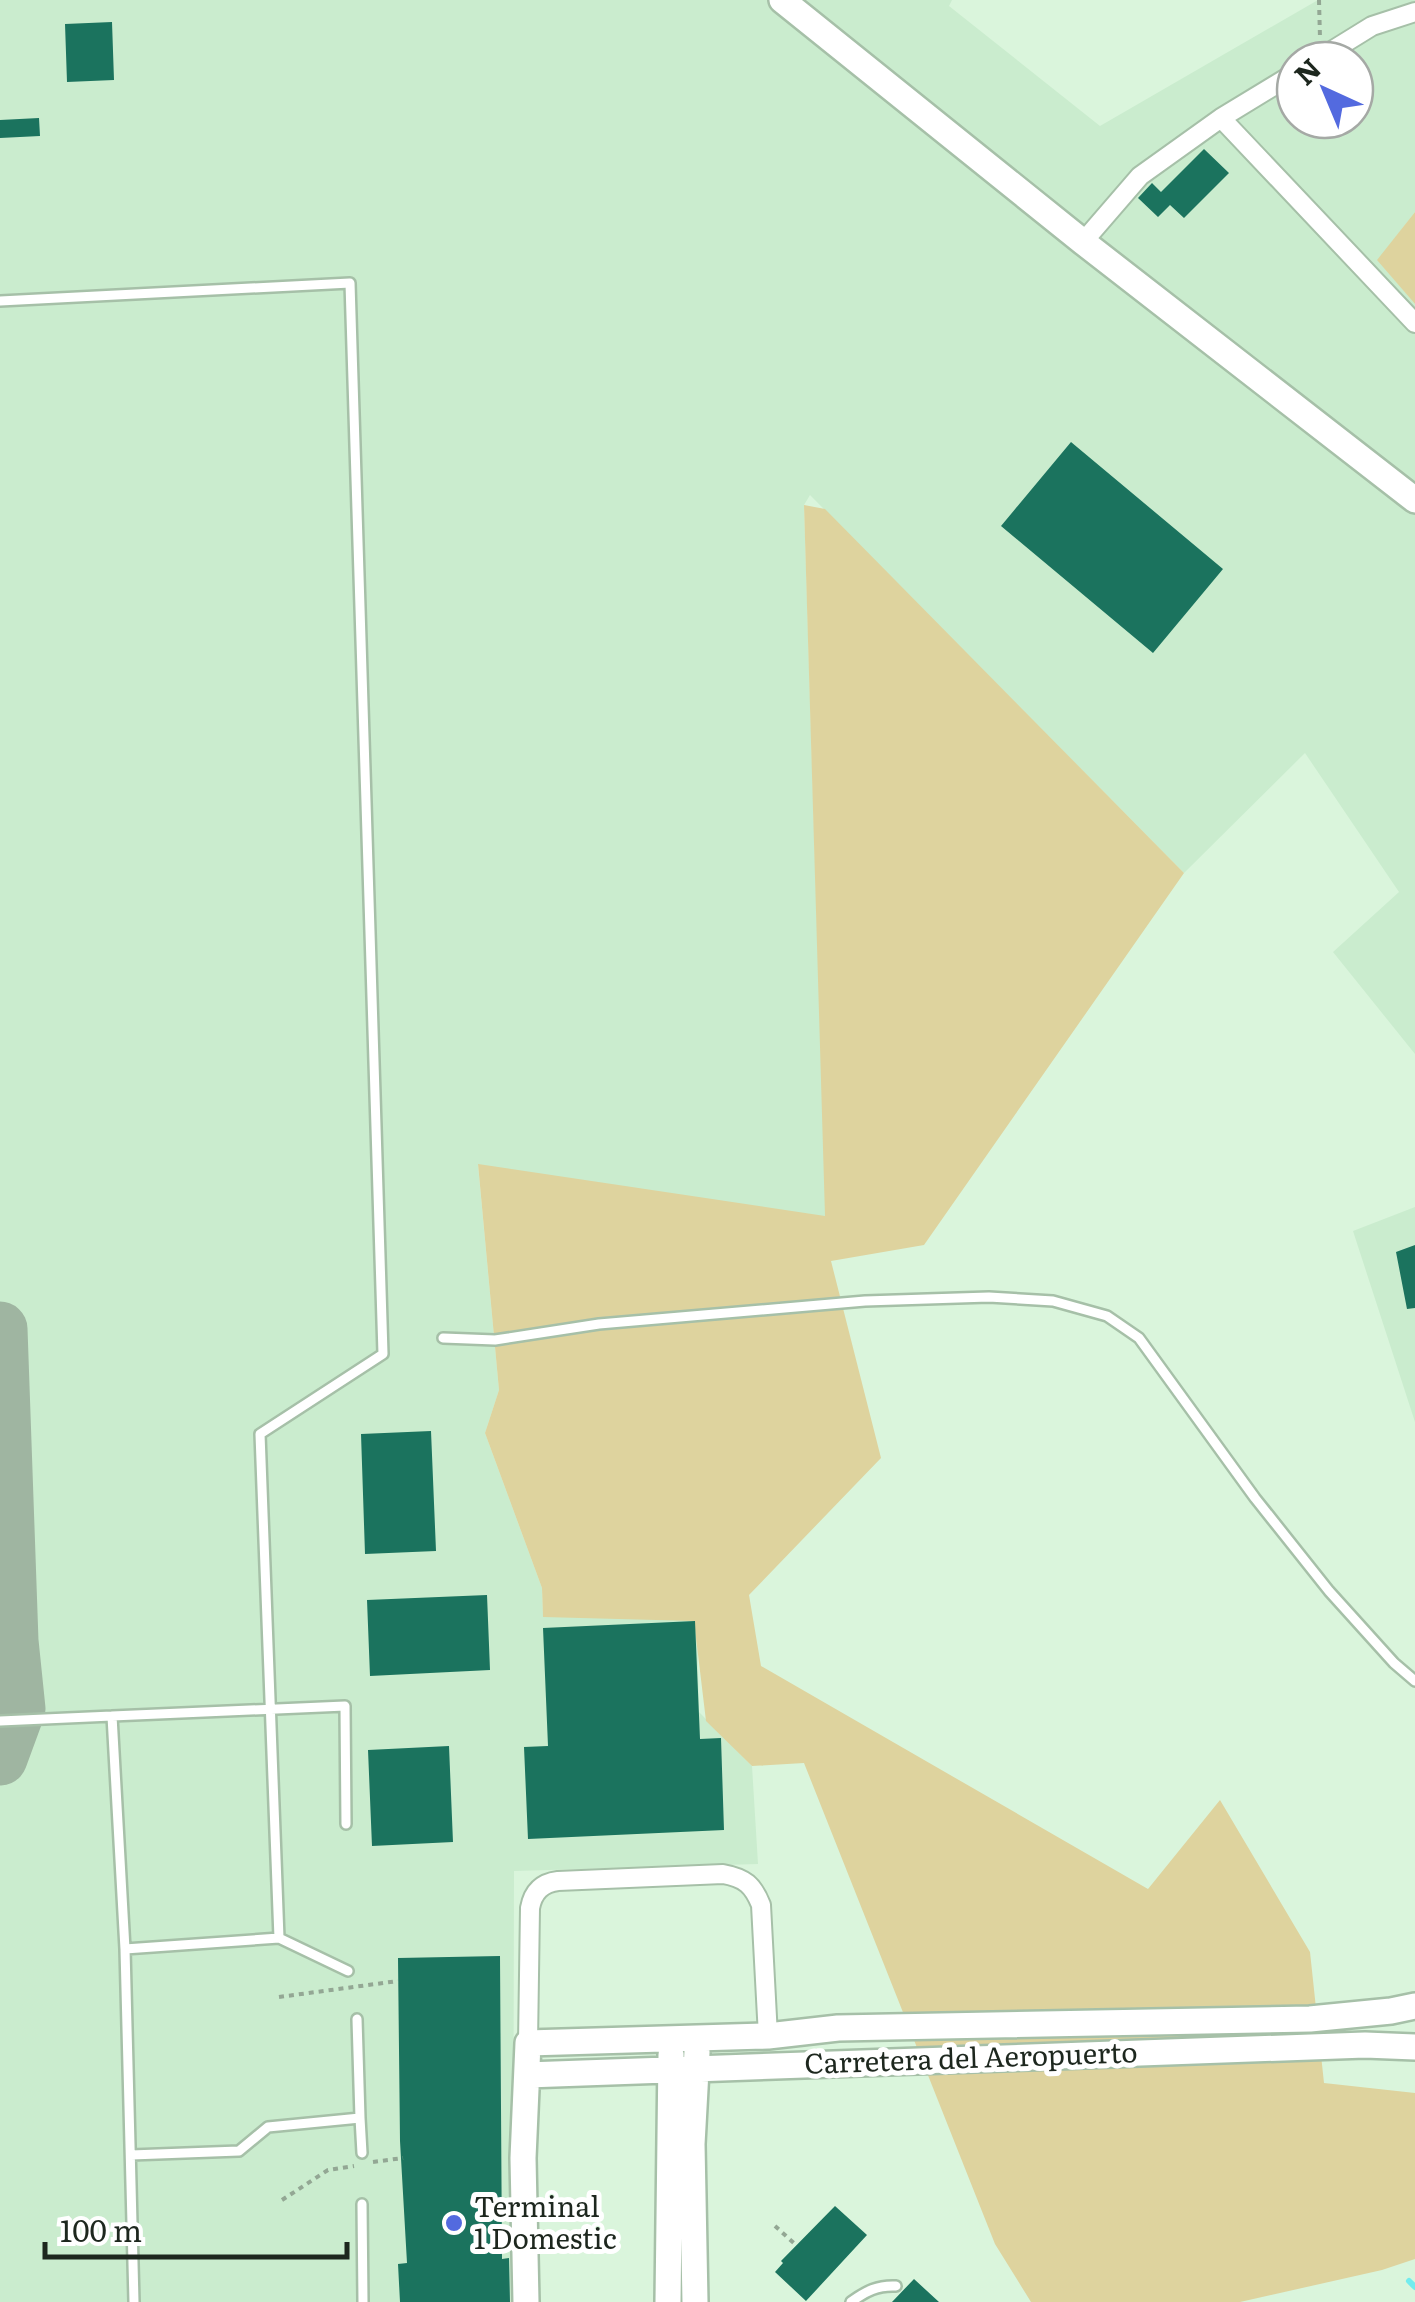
<svg xmlns="http://www.w3.org/2000/svg" width="1415" height="2302" viewBox="0 0 1415 2302" font-family="Literata,serif">
	<rect width="100%" height="100%" fill="#daf5dc"/>
	<path fill="#caecce" fill-rule="evenodd" d="M0 0H952L949 6 1100 126 1318 0H1415V212L1378 260 1415 304V1054L1333 952 1399 892 1305 753 1184 873 810 495 804 505 826 1217 478 1165 499 1390 485 1433 542 1588 543 1616 697 1617 699 1712 752 1766 758 1864 514 1871 513 2302H0ZM1295 60H1355V120H1295Z
		M1415 1207V1422L1353 1231Z"/>
	<path fill="#ded39e" d="M1415 212V304L1377 260Z
		M804 505 825 509 1184 873 924 1245 831 1261 881 1458 749 1595 761 1666 1148 1889 1220 1800 1310 1952 1324 2083 1415 2093V2259L1382 2270 1240 2302H1031L995 2244 804 1763 752 1766 706 1721 694 1621 543 1617 542 1588 485 1433 499 1390 478 1164 825 1216Z"/>
	<g fill="none" stroke-linecap="round" stroke-linejoin="round">
		<path stroke="#72ecee" stroke-width="6" d="M1409 2281 1415 2287"/>
		<path stroke="#9fb5a1" stroke-width="55" d="M0 1329 11 1641 18 1709 0 1758"/>
	</g>
	<path fill="#1b735e" d="M112 22 114 80 67 82 65 24Z
		M39 118 40 136 0 138V120Z
		M1204 149 1229 173 1184 218 1170 205 1158 217 1138 198 1152 183 1161 192Z
		M1071 442 1223 569 1153 653 1001 526Z
		M1415 1245V1308L1407 1309 1396 1252Z
		M431 1431 436 1551 365 1554 361 1434Z
		M487 1595 490 1670 370 1676 367 1600Z
		M695 1621 700 1739 721 1738 724 1830 528 1839 524 1747 548 1746 543 1628Z
		M449 1746 453 1842 372 1846 368 1750Z
		M500 1956 502 2259 509 2258 510 2302H400L398 2264 407 2263 400 2141 398 1958Z
		M835 2206 867 2235 806 2301 775 2272 783 2263 781 2261Z
		M914 2279 939 2302H892Z"/>
	<g fill="none" stroke-linecap="round" stroke-linejoin="round">
		<defs>
			<path id="lane" d="M0 301 350 283 383 1354 260 1434 279 1938 125 1949 134 2302
				M443 1338 495 1340 599 1324 865 1301 989 1297 1053 1301 1107 1316 1139 1338 1255 1498 1329 1591 1394 1663 1415 1681
				M0 1721 112 1716
				M279 1938 348 1971
				M125 1949 112 1716 345 1706 346 1824
				M360 2118 362 2153
				M131 2155 239 2151 268 2127 360 2118 357 2019
				M362 2204 363 2302
				M851 2302C866 2291 878 2285 896 2286"/>
			<path id="street" d="M1317 60 1372 26 1415 12
				M1221 118 1415 323
				M1083 242 1140 176 1221 118 1295 73
				M528 2043 530 1908C533 1892 542 1883 558 1881L723 1874C745 1878 753 1885 761 1905L768 2036"/>
			<path id="secondary" d="M782 0 1083 242 1415 500
				M527 2075 1365 2045 1415 2047
				M526 2302 523 2158 528 2043 768 2036 838 2028 1310 2019 1391 2011 1415 2006
				M668 2302 671 2055
				M695 2302 692 2144 697 2052"/>
		</defs>
		<use href="#lane" stroke="#a6c0a8" stroke-width="14"/>
		<use href="#street" stroke="#a6c0a8" stroke-width="22"/>
		<use href="#secondary" stroke="#a6c0a8" stroke-width="30"/>
		<path stroke="#93a794" stroke-width="4" stroke-dasharray="5 5" stroke-linecap="butt" d="M1319 0 1320 38
			M279 1997 398 1981
			M373 2162 403 2158
			M282 2200 328 2170 354 2166
			M775 2226 796 2245"/>
		<use href="#lane" stroke="#fff" stroke-width="9"/>
		<use href="#street" stroke="#fff" stroke-width="18"/>
		<use href="#secondary" stroke="#fff" stroke-width="25"/>
	</g>
	<circle fill="#536adf" stroke="#fff" stroke-width="4" cx="454" cy="2223" r="10"/>
	<g text-anchor="middle" stroke-width="10" stroke-linejoin="round" paint-order="stroke">
		<g font-size="28" fill="#1d271e" stroke="#fff">
			<text transform="translate(971 2058) rotate(-2)" y="10">Carretera del Aeropuerto</text>
		</g>
		<g font-size="28" fill="#1d271e" stroke="#fff" text-anchor="start">
			<text x="474" y="2217">Terminal<tspan x="474" dy="32">1 Domestic</tspan></text>
		</g>
	</g>
	<g transform="translate(1325 90) rotate(316)"><circle r="48" fill="#ffffff" stroke="#a5a9a5" stroke-width="2.5"/>
	<path d="M0-8L18 38L0 25L-18 38Z" fill="#536adf"/>
	<text y="-15" font-size="28" font-weight="bold" text-anchor="middle" fill="#1d271e">N</text>
	</g>
	<path d="M45 2242v15h302v-15" fill="none" stroke="#1d271e" stroke-width="5"/>
	<text x="60" y="2242" font-size="30" fill="#1d271e" stroke="#ffffff" stroke-width="8" paint-order="stroke">100 m</text>
</svg>
